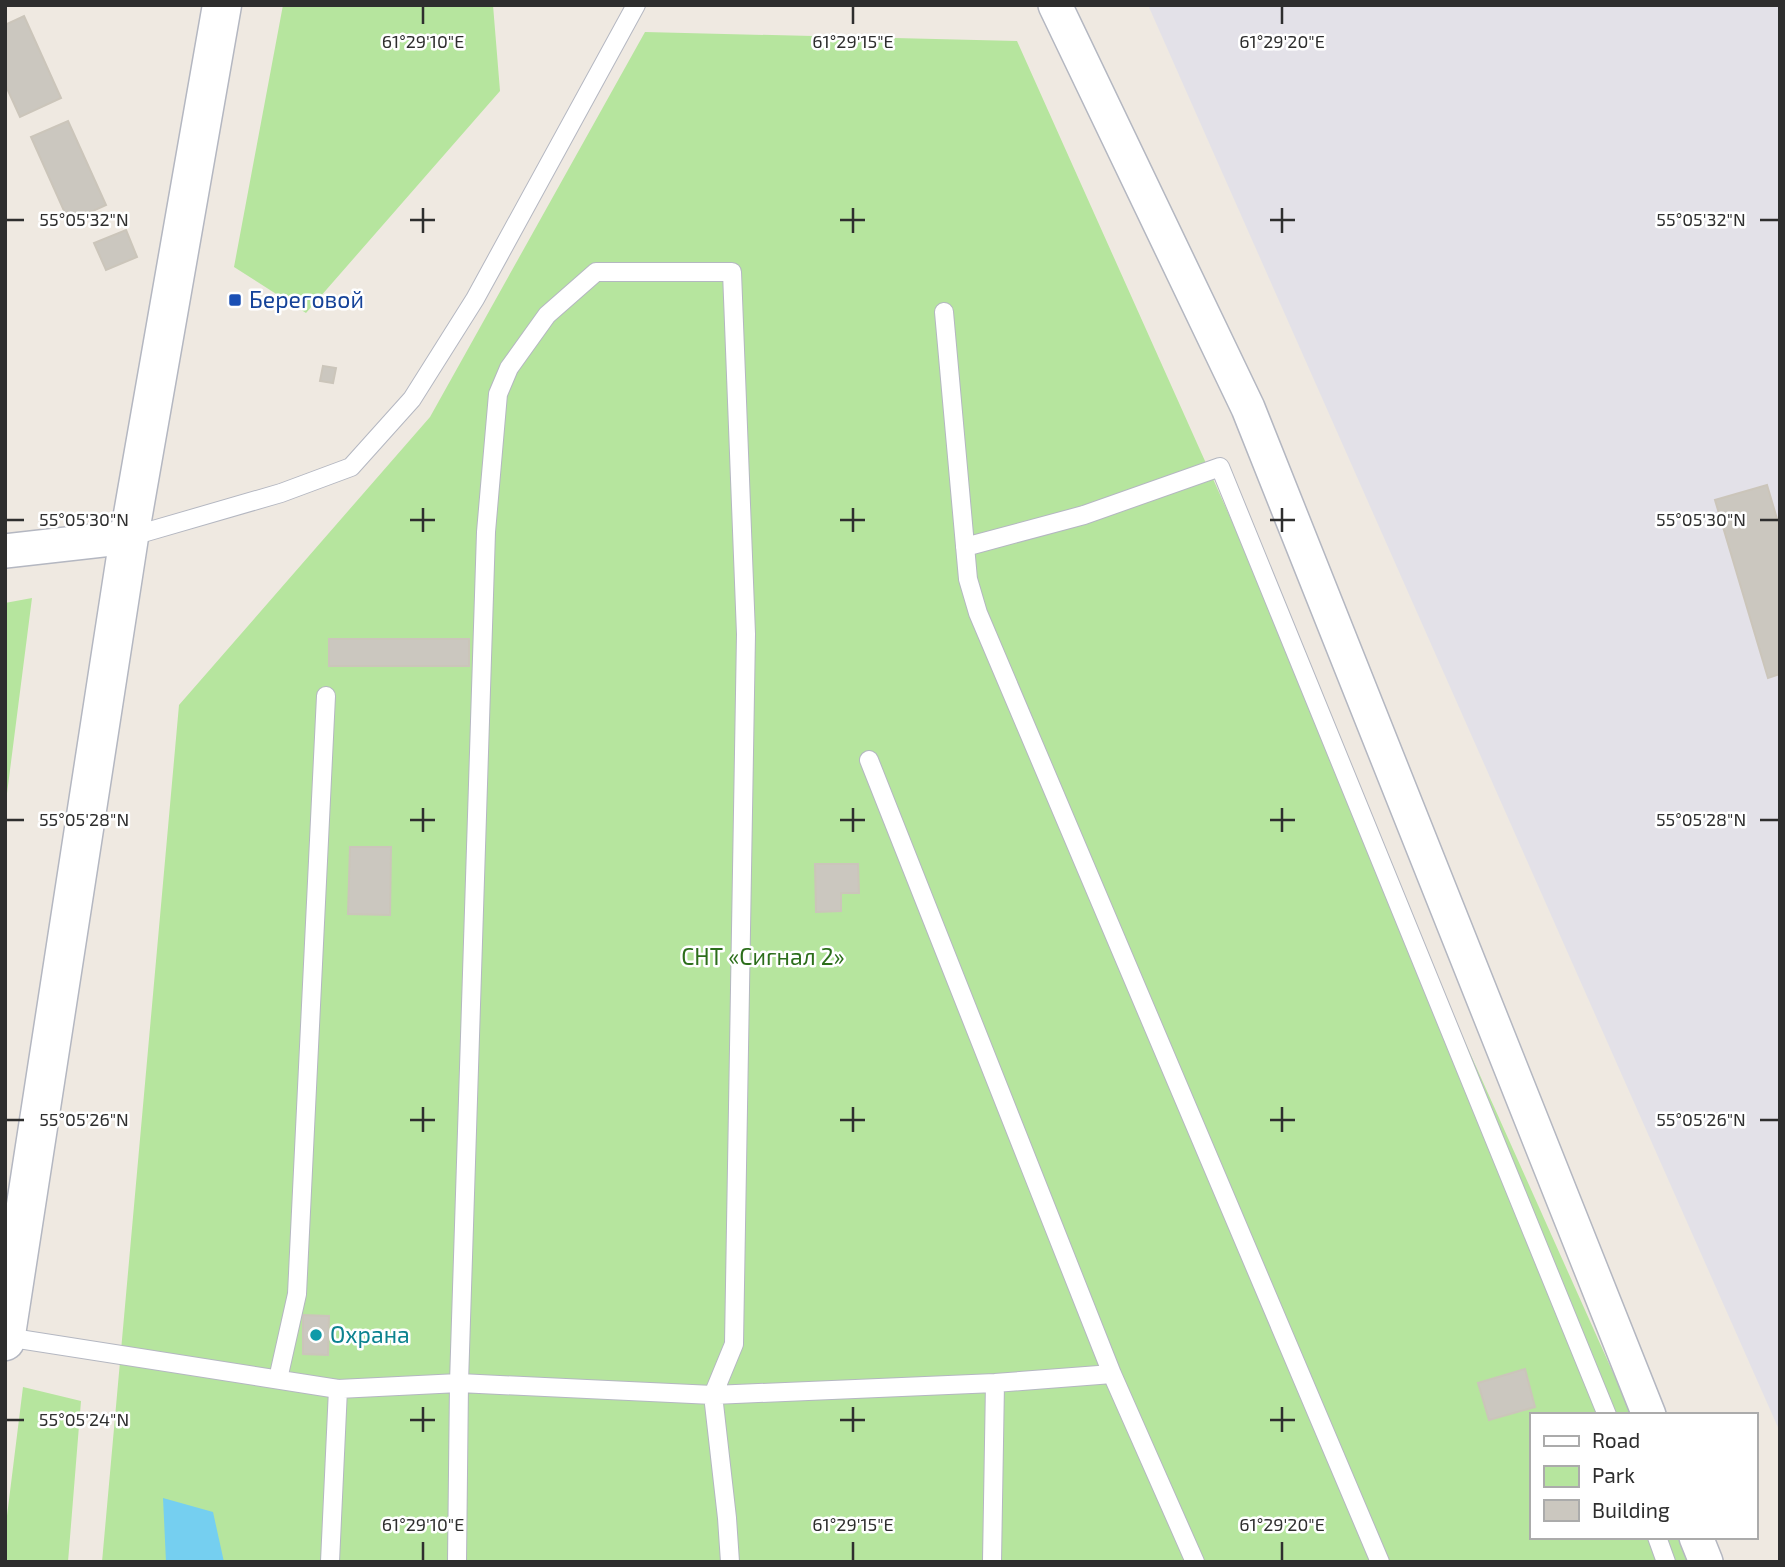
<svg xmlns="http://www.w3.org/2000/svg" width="1785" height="1567" viewBox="0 0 1785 1567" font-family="'Exo 2',sans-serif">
	<rect width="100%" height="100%" fill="#efe9e1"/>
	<path fill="#e3e1e8" d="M1148 5H1780V1432Z"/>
	<path fill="#b6e59e" d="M283 5H493L500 91 306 313 234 267Z
		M645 32 1017 41 1632 1415H1531V1537H1687L1698 1562H102L179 705 430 417Z
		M32 598 5 809V603Z
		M23 1387 81 1401 68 1562H5V1532Z"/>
	<path fill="#75cff0" d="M163 1498 213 1512 224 1562H166Z"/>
	<path fill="#cbc7bf" stroke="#cbc5ba" stroke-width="2" d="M24 16 61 98 20 117 5 84V25Z
		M68 121 106 205 69 222 31 137Z
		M126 230 137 257 106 270 94 243Z
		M323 366 336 368 333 383 320 381Z
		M1767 485 1780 529V674L1768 678 1715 500Z
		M329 639H469V666H329Z
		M350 847H391L390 915 348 914Z
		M815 864H858L859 893H841V911L816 912Z
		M303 1315 329 1316 328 1355 303 1354Z
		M1525 1369 1535 1407 1489 1420 1478 1383Z"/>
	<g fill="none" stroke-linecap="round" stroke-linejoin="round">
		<defs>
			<path id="lane" d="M944 312 968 579 978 613 1380 1562
				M129 537 281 493 351 467 412 399 475 299 636 5
				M965 547 1084 515 1220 467 1607 1415
				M869 760 1112 1374 1195 1562
				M6 1337 338 1389 459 1383 713 1395 995 1383 1112 1374
				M278 1379 297 1294 326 696
				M1657 1537 1666 1562
				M330 1562 338 1389
				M457 1562 459 1383 486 532 498 394 509 368 547 315 596 272H732L746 634 734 1344 713 1395 727 1518 730 1562
				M992 1562 995 1383"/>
			<path id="street" d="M1055 5 1248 408 1649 1415
				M5 551 129 537
				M1696 1537 1706 1562"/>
			<path id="secondary" d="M5 1341 129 537 222 5"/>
		</defs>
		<use href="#lane" stroke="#b4b7c1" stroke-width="20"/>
		<use href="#street" stroke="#b4b7c1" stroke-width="36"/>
		<use href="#secondary" stroke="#b4b7c1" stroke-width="41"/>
		<use href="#lane" stroke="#fff" stroke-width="18"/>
		<use href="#street" stroke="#fff" stroke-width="33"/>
		<use href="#secondary" stroke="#fff" stroke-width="38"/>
	</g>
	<path fill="none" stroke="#2e2e2e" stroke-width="2.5" d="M423 7V24M853 7V24M1282 7V24M423 208V233M853 208V233M1282 208V233M7 220H24M410 220H435M840 220H865M1270 220H1295M1760 220H1778M423 508V532M853 508V532M1282 508V532M7 520H24M410 520H435M840 520H865M1270 520H1295M1760 520H1778M423 808V832M853 808V832M1282 808V832M7 820H24M410 820H435M840 820H865M1270 820H1295M1760 820H1778M423 1107V1132M853 1107V1132M1282 1107V1132M7 1120H24M410 1120H435M840 1120H865M1270 1120H1295M1760 1120H1778M423 1407V1432M853 1407V1432M1282 1407V1432M7 1420H24M410 1420H435M840 1420H865M1270 1420H1295M423 1542V1560M853 1542V1560M1282 1542V1560"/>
	<rect fill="#1a4fb4" stroke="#fff" stroke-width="2.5" x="228" y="293" width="14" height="14" rx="3.5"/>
	<circle fill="#0f9aa8" stroke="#fff" stroke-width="2.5" cx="316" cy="1335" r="7"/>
	<g text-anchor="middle" stroke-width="5" stroke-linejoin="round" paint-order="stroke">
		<g font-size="23" fill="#164399" stroke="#fff" text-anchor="start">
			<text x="249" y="308">Береговой</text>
		</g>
		<g font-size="23" fill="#2c6e1b" stroke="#fff">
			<text x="763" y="965">СНТ «Сигнал 2»</text>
		</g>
		<g font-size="23" fill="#0d838f" stroke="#fff" text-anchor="start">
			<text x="330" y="1343">Охрана</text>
		</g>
	</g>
	<g font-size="18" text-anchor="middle" fill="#2e2e2e" stroke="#fff" stroke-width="5" stroke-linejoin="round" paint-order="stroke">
		<text x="423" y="48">61°29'10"E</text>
		<text x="853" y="48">61°29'15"E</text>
		<text x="1282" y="48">61°29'20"E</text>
		<text x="84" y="226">55°05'32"N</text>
		<text x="1701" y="226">55°05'32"N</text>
		<text x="84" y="526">55°05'30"N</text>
		<text x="1701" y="526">55°05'30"N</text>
		<text x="84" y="826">55°05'28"N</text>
		<text x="1701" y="826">55°05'28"N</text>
		<text x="84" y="1126">55°05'26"N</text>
		<text x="1701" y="1126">55°05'26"N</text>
		<text x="84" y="1426">55°05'24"N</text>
		<text x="423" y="1531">61°29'10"E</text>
		<text x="853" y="1531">61°29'15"E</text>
		<text x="1282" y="1531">61°29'20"E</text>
	</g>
	<rect width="1785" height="1567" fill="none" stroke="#2e2e2e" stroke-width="14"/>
	<rect x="1530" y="1413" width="228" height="126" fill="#ffffff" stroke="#ababab" stroke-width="2"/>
	<rect x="1544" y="1436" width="35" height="10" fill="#ffffff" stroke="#ababab" stroke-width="2"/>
	<text x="1592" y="1448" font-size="21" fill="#2e2e2e">Road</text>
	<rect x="1544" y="1466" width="35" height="21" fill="#b6e59e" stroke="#ababab" stroke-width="2"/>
	<text x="1592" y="1483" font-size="21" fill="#2e2e2e">Park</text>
	<rect x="1544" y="1500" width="35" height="21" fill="#cbc7bf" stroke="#ababab" stroke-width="2"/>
	<text x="1592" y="1518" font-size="21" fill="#2e2e2e">Building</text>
</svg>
